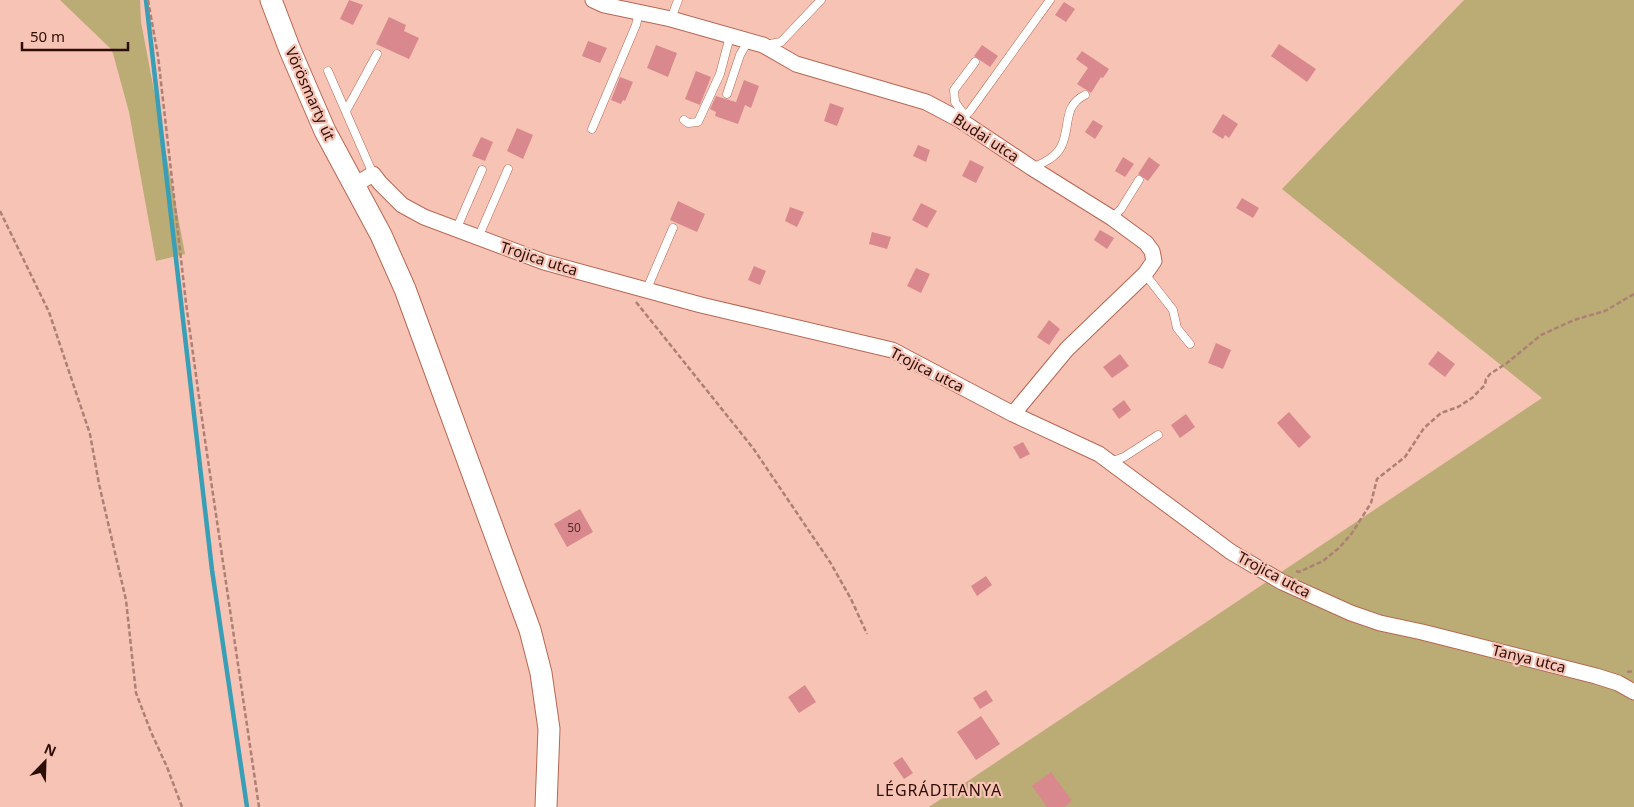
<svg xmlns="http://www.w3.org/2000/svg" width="1634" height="807" viewBox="0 0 1634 807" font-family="'Noto Sans',sans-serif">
	<rect width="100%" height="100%" fill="#f7c3b5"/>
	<path fill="#baac74" d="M60 0H140L141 22 185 254 156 261 129 112 112 50Z
		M1464 0H1634V807H929L1542 398 1282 189Z"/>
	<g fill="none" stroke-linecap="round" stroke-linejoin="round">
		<path stroke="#399fb6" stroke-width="4.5" d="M146 0 212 570 247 807"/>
	</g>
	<path fill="#d9898e" d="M349 0 363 5 353 25 340 19Z
		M1064 2 1075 9 1066 22 1055 15Z
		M389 17 406 25 404 31 419 38 409 59 376 44Z
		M588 41 607 48 600 63 582 56Z
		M1279 44 1316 69 1307 82 1271 56Z
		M656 45 677 53 668 77 647 68Z
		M982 45 998 56 990 67 974 56Z
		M1082 51 1109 69 1103 78 1101 77 1091 93 1077 84 1088 68 1076 59Z
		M696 71 711 77 700 105 685 99Z
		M620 77 633 82 625 101 623 100 621 104 611 100Z
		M744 80 759 86 751 108 745 105 738 124 715 116 716 112 710 109 716 96 739 103 736 102Z
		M830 103 844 108 837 126 824 121Z
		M1223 114 1238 124 1229 138 1225 135 1223 139 1212 132Z
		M1093 120 1103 126 1095 139 1085 132Z
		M517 128 533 135 523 159 507 151Z
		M481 137 493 142 485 161 472 156Z
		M918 145 930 150 926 162 913 156Z
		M1123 157 1134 164 1125 177 1115 171Z
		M1149 157 1160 165 1148 181 1138 174Z
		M970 160 984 167 976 183 962 176Z
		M1242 198 1259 208 1253 218 1236 208Z
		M678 201 705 214 697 232 670 220Z
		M921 203 937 211 927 228 912 220Z
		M790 207 804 212 797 227 785 221Z
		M1100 230 1114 238 1107 249 1094 240Z
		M872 232 891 237 887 249 869 244Z
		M754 266 766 271 760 285 748 280Z
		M916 268 930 274 921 293 907 286Z
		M1049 320 1060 329 1049 345 1037 337Z
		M1216 343 1231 350 1223 369 1208 363Z
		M1438 351 1455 364 1445 377 1428 364Z
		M1120 354 1129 366 1112 378 1103 367Z
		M1124 400 1131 410 1119 419 1112 409Z
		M1289 412 1311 437 1299 448 1277 423Z
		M1186 414 1195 427 1180 438 1171 425Z
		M1023 442 1030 454 1020 459 1013 447Z
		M580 509 593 532 567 547 554 524Z
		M986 576 992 585 977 596 971 586Z
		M805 685 816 702 799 713 788 697Z
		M986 690 993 701 980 709 973 698Z
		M981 716 1000 744 976 760 957 732Z
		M902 757 913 773 904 779 893 763Z
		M1051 772 1072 801 1064 807H1047L1032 786Z"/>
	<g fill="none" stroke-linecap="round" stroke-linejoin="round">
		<defs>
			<path id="lane" d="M671 19 678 0
				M765 45 781 42 821 0
				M328 71 373 174
				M727 94 740 55 748 41
				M346 111 377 54
				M965 116 955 102 954 90 975 62
				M684 120 688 123 698 122 720 74 730 36
				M960 120 970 111 1050 0
				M592 129 636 25 639 12
				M1032 168C1043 163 1055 158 1061 147 1071 128 1062 106 1085 95
				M1112 218 1121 209 1139 180
				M456 230 482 170
				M478 238 508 169
				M1145 274 1173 310 1177 328 1190 344
				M646 291 673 228
				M1110 462 1124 457 1158 435"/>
			<path id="street" d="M593 0 604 5 671 19 763 45 796 64 926 102 960 120 1032 168 1112 218 1146 243 1152 251 1154 261 1145 274 1067 349 1013 414
				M353 186 373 174 380 183 402 205 424 217 544 262 701 305 892 350 1013 414 1099 454 1231 552 1282 582 1351 613 1380 623 1422 632 1596 676 1618 683 1634 692"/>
			<path id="secondary" d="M271 0 290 50 325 131 381 235 405 289 530 630 541 673 549 729 546 807"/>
		</defs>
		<use href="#lane" stroke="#b66853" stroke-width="9"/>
		<use href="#street" stroke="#b66853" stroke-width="17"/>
		<use href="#secondary" stroke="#b66853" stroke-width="23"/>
		<path stroke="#ad8075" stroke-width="2.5" stroke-dasharray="5 2.5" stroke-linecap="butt" d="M148 0 158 56 186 303 204 433 259 807
			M0 211 49 312 90 434 99 484 126 600 136 693 151 732 167 767 182 807
			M636 302 753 448 830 562 851 599 867 634
			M1296 571 1299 572 1323 561 1339 548 1352 533 1371 503 1377 479 1405 457 1424 428 1441 413 1458 407 1472 398 1485 385 1486 379 1490 374 1507 363 1541 335 1574 320 1605 311 1634 294
			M1627 672 1634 671"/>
		<use href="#lane" stroke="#fff" stroke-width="8"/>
		<use href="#street" stroke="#fff" stroke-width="15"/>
		<use href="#secondary" stroke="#fff" stroke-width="21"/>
	</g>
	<g text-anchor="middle" stroke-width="4.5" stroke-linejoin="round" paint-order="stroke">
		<g font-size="12" fill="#582d29">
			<text x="574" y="532">50</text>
		</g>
		<g font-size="15" fill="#2d0e07" stroke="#f7c3b5">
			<text transform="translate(310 94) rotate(66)" y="5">Vörösmarty út</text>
			<text transform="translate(986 138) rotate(33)" y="5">Budai utca</text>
			<text transform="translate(539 259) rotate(18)" y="5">Trojica utca</text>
			<text transform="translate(927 370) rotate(27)" y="5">Trojica utca</text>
			<text transform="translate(1274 575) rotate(28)" y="5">Trojica utca</text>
			<text transform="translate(1529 659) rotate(14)" y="5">Tanya utca</text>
		</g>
		<g font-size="16" letter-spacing="1" fill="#2d0e07" stroke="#f7c3b5">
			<text x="939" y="796">LÉGRÁDITANYA</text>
		</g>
	</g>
	<g transform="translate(45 762) rotate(23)" stroke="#f7c3b5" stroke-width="4" paint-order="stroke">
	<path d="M0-4L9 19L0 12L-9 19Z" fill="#2d0e07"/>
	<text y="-8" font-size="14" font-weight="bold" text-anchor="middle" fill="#2d0e07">N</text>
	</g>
	<path d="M22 42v8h106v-8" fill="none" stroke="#2d0e07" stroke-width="2.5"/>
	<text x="30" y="42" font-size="15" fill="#2d0e07" stroke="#f7c3b5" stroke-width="4" paint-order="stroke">50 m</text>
</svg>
